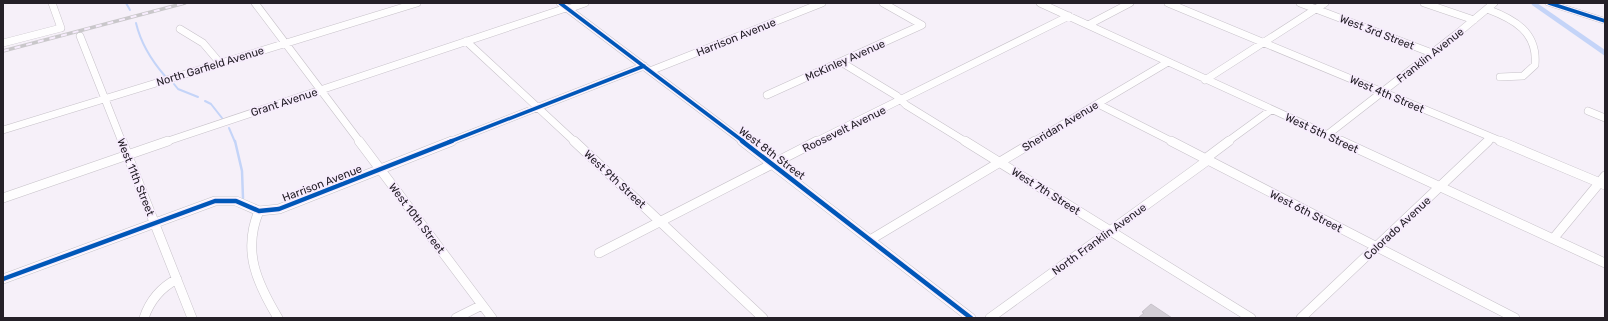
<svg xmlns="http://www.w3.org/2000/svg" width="1608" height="321" viewBox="0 0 1608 321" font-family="Rubik,sans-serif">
	<rect width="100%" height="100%" fill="#f6f0f9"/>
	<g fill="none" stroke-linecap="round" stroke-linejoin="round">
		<path stroke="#c4d4f8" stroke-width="2" d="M126 3 130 10
			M136 23C141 44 151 60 165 76
			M174 84 178 89 198 97
			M205 101 211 104 222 118
			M229 128 235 142"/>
		<path stroke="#c4d4f8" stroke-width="2.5" d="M235 141 242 171 243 198"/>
		<path fill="#c4d4f8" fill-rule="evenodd" d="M1531 3H1537L1605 50V56L1532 5Z"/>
	</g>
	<path fill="#d3ced6" stroke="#c7c2ca" d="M1151 304 1172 318H1138L1144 313 1142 312Z"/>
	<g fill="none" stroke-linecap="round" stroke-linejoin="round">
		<defs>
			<path id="minor-far1" d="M255 3 360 142
				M560 3 744 142
				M1040 3 1343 142
				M1168 3 1503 142
				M1300 3 1432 53
				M1424 3 1474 20
				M568 9 585 3
				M1487 9C1514 19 1538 32 1535 65L1523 76 1500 77
				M1088 25 1130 3
				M180 29 203 43 220 63
				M80 36 122 142
				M466 41 575 142
				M3 43 61 28 52 3
				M841 62 897 96 906 105 966 142
				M650 71 822 3
				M1205 80 1325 3
				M767 95 922 25 883 3
				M1098 104 1173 142
				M1588 111 1605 118
				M3 130 417 3
				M1327 135 1458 33 1494 3
				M165 142 566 8
				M449 142 644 66
				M815 142 1069 16
				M1033 142 1168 62
				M1227 142 1271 110
				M1487 142 1492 138"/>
			<path id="minor" d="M122 141 192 318
				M359 141 492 318
				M574 141 763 318
				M742 141 971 318
				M965 141 1251 318
				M1171 141 1515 318
				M1341 141 1605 263
				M1500 141 1605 185
				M1205 159 1229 141
				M3 198 168 141
				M259 211C242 251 257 283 278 318
				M1553 239 1605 176
				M870 240 1035 141
				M599 253 817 141
				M3 279 215 201H236L259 211 279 209 452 141
				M144 318C150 300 160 288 177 279
				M456 318 482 305
				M990 318 1208 160
				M1301 318 1488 141"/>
			<path id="secondary" d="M1545 3H1558L1605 18V24L1546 5Z"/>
		</defs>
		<use href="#minor-far1" stroke="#c6c1c8" stroke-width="8"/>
		<use href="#minor" stroke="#c6c1c8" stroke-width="10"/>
		<use href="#secondary" stroke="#c6c1c8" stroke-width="1"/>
		<use href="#minor-far1" stroke="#fefdfe" stroke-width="7"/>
		<use href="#minor" stroke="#fefdfe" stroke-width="9"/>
		<use href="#secondary" fill="#fefdfe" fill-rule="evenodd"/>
		<defs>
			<path id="rail" d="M3 51 185 3"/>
		</defs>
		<use href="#rail" stroke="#c9c7ca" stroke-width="3.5"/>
		<use href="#rail" stroke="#f7ecfd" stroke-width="2" stroke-dasharray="6" stroke-linecap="butt"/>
		<defs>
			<path id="cycleway-far1" d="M560 3 744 142
				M1549 3 1605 21
				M449 142 644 66"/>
			<path id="cycleway" d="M742 141 971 318
				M3 279 215 201H236L259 211 279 209 452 141"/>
		</defs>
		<use href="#cycleway-far1" stroke="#f7ecfd" stroke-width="5.5"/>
		<use href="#cycleway" stroke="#f7ecfd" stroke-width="7"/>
		<use href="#cycleway-far1" stroke="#0057b8" stroke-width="3.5"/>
		<use href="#cycleway" stroke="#0057b8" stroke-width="4.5"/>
	</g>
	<g text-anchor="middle" stroke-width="3.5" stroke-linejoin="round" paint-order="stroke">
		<g font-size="11" fill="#252028" stroke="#f7ecfd">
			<text transform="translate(1377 32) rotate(21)" y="4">West 3rd Street</text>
			<text transform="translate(736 37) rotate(-22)" y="4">Harrison Avenue</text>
			<text transform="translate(1430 55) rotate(-38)" y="4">Franklin Avenue</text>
			<text transform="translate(845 60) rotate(-24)" y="4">McKinley Avenue</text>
			<text transform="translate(210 66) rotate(-17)" y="4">North Garfield Avenue</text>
			<text transform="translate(1387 94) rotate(23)" y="4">West 4th Street</text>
			<text transform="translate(284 102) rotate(-18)" y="4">Grant Avenue</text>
			<text transform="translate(1060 126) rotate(-31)" y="4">Sheridan Avenue</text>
			<text transform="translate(844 129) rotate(-26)" y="4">Roosevelt Avenue</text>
			<text transform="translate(1322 133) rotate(25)" y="4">West 5th Street</text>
			<text transform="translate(772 153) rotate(37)" y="4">West 8th Street</text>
			<text transform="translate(136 177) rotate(68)" y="4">West 11th Street</text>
			<text transform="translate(615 179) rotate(43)" y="4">West 9th Street</text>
			<text transform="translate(322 183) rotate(-21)" y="4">Harrison Avenue</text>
			<text transform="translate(1046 191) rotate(32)" y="4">West 7th Street</text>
			<text transform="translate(1306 211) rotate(27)" y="4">West 6th Street</text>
			<text transform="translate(417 218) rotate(53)" y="4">West 10th Street</text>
			<text transform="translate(1397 228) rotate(-43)" y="4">Colorado Avenue</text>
			<text transform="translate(1099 239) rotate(-36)" y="4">North Franklin Avenue</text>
		</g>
	</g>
	<rect width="1608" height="321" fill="none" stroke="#252028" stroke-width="8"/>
</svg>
